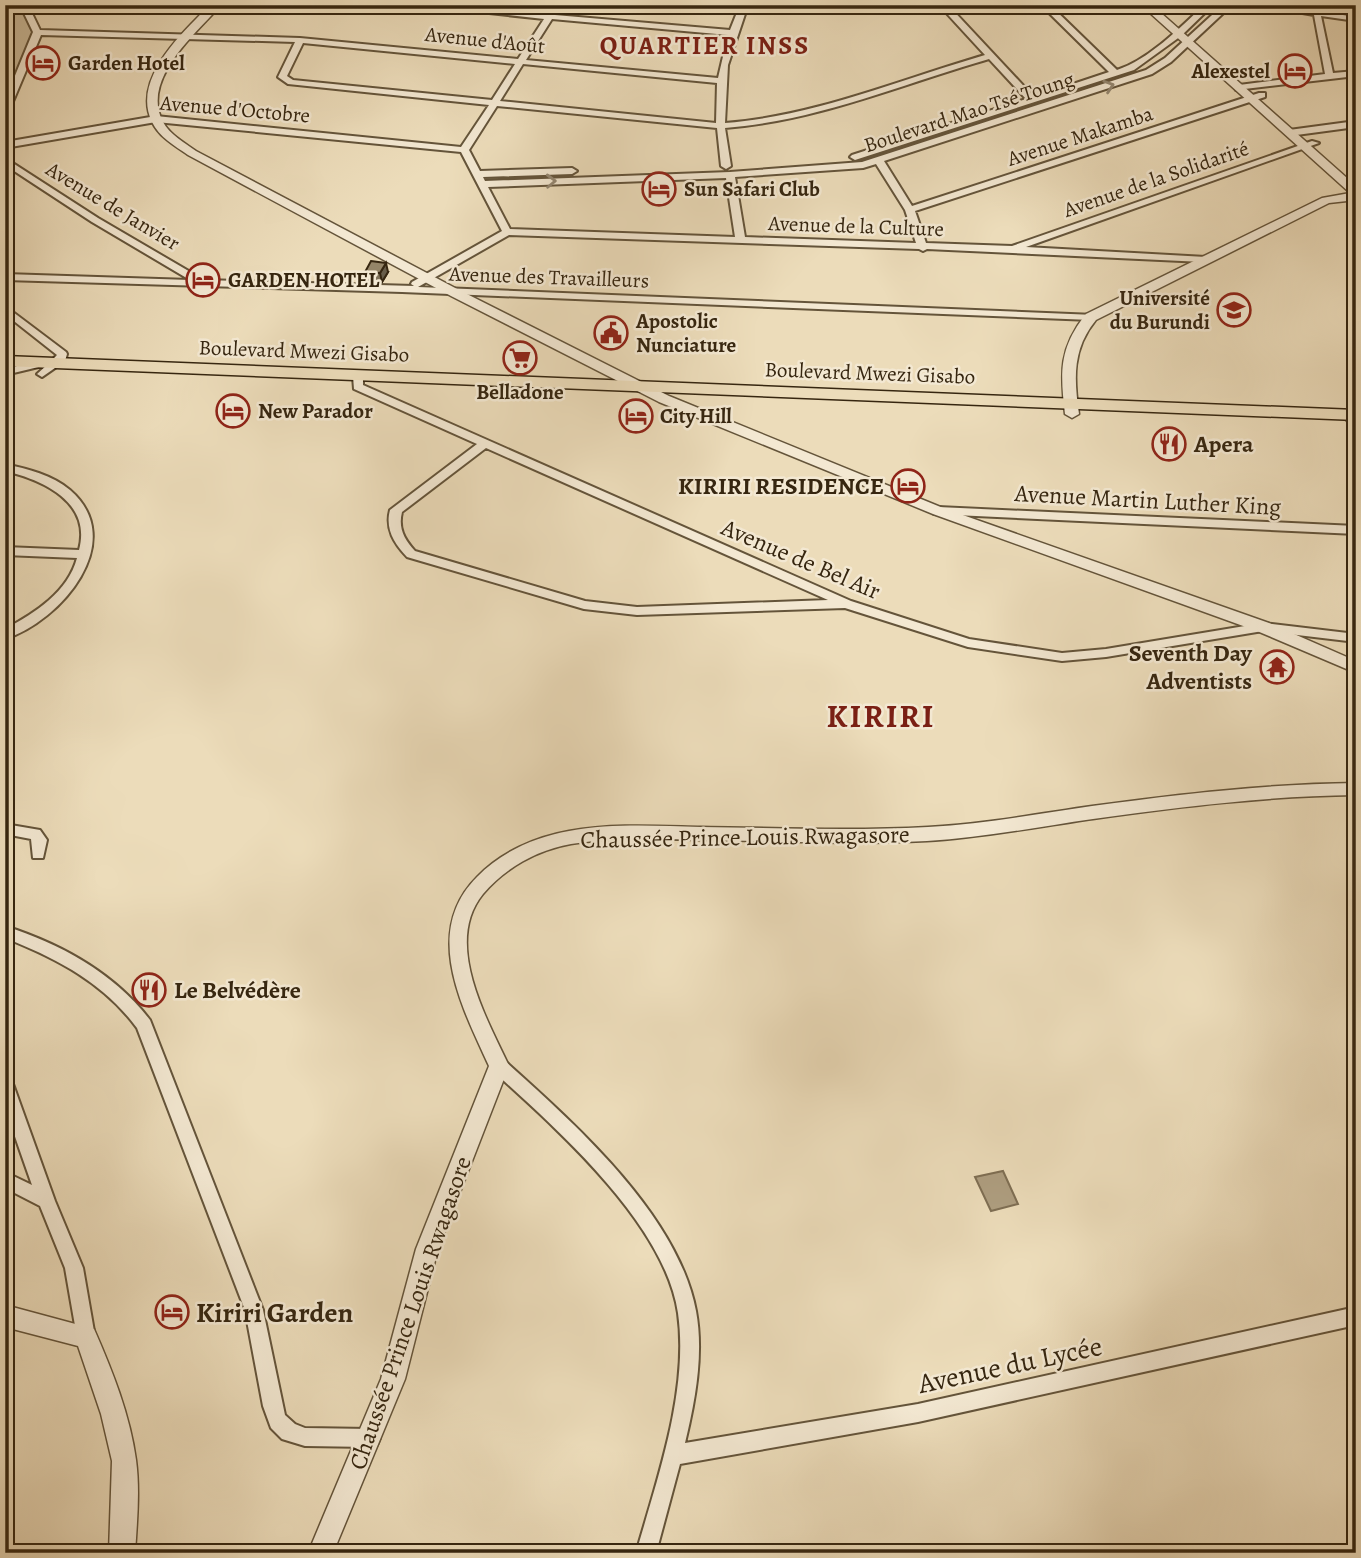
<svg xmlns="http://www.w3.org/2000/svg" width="1361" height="1558" viewBox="0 0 1361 1558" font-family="Alegreya,serif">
	<rect width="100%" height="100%" fill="#ecdcba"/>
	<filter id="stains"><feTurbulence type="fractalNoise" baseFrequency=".00286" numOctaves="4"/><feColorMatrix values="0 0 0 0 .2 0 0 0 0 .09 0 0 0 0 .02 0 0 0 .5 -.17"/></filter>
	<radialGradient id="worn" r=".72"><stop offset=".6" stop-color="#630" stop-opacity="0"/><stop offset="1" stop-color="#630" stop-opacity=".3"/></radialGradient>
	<path fill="#cdbd9d" stroke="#827256" stroke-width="2" d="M5 5H20L33 33 14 84 5 85Z"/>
	<path fill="#ae9e80" stroke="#7e6e53" stroke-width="2" d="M1003 1171 1018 1204 991 1211 975 1177Z"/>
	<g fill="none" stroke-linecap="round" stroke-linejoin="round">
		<defs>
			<path id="minor" d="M20 5H28L40 30 300 38 518 59 544 19 414 5H447L547 14 553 5H561L555 15 730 30 740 5H748L728 65 725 123C815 116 899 80 985 55L939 5H948L1034 97 1109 72 1041 5H1050L1117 70C1148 60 1180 28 1204 5H1213L1181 36 1134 70 855 160 850 157 852 155 1026 99 989 59C902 84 817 121 725 128L731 166 726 169 721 166 717 128 497 106 469 150 480 171 572 168 577 171 572 174 483 177 485 181 730 172 862 162 1146 70 1165 58 1223 5H1232L1171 62 1152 74 884 161 912 206 1259 93H1265V97L915 211 926 243 1012 246 1312 141 1319 143 1026 247 1206 257 1208 259 1203 262 927 249 923 251 919 249 509 235 418 287 1095 315V319L1091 320 402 292 5 280V274L190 280 92 222 5 165V158L98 218 204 280 414 286 411 284 412 282 502 231 461 152 156 122 5 148V142L156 116 461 147 489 105 288 84 278 77 295 42 41 35 9 111 5 114V100L33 32ZM552 19 728 35 718 78 526 60ZM303 43 515 64 492 100 293 80 287 76ZM523 64 717 83 716 123 500 101ZM876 164 905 210 916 243 745 237 735 177 863 168ZM726 178 735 237 510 229 488 187Z
				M1255 5H1277L1356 17V21L1321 16 1333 73 1356 71V76L1236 90 1235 88 1239 85 1325 74 1314 15Z
				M1356 121V127L1289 136 1285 133 1289 130Z
				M5 306 66 352 67 354 65 361 42 377 37 374 47 365 5 375V369L45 359 50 362 57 355 5 314Z
				M358 373 363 376V385L851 601 969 639 1062 653 1106 649 1263 623 1356 634V642L1263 631 1106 657 1062 661 968 647 845 608 637 615 584 609 407 557C394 543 385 529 390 510L477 444 354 389 353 376ZM486 448 828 600 637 607 585 601 415 551C404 539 398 528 402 512Z
				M1349 411 1356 416V429L1352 428 1343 414Z
				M5 464C28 469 52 475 70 490 129 541 61 621 5 639V629C35 613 68 592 77 558L5 555V547L79 550C92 502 43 480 5 471Z
				M938 507 1356 526V534L934 514V508Z
				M5 824 40 830 47 840 43 858H33L31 839 5 834Z
				M5 926C61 944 114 973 150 1020L263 1310 285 1415 295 1424 305 1428 370 1429 377 1431 380 1438 377 1445 370 1447 305 1446 282 1439 271 1428 263 1406 245 1310 137 1028C104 983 56 958 5 938Z
				M499 1059 505 1061C575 1124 678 1215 696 1311 704 1354 695 1402 685 1443L918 1404 1356 1307V1325L918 1422 680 1464 656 1553H636C657 1480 689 1390 678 1313 665 1224 557 1129 493 1071L491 1066 493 1061Z
				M5 1077 11 1079 13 1084 55 1201 83 1268 95 1337 93 1343 86 1346 79 1343 77 1337 65 1268 40 1206 5 1188V1172L32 1185 5 1108Z"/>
			<path id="tertiary" d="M210 5H221C197 33 140 79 163 122 169 134 185 143 196 151L459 290 669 396 943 508 1269 623 1356 661V673L1257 631 933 514 659 402 451 296 188 155C175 146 159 137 152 122 131 79 183 32 210 5Z
				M1141 5H1152L1356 186V200L1329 203 1096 320C1072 349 1074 379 1079 414L1072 418 1065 414C1060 372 1059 348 1086 314L1322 198 1350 193Z
				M1356 783V795C1267 796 1180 807 1093 819 1037 827 982 838 927 841 853 845 779 841 705 840 661 839 615 837 571 844 537 850 505 868 483 894 443 943 487 1019 509 1066L438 1249 405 1379 333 1553H308L381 1379 416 1249 489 1066C462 1007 422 932 477 877 501 852 535 837 569 831 612 823 658 826 701 827 777 828 852 831 928 827 983 824 1037 814 1092 806 1180 794 1267 784 1356 783Z
				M5 1305 94 1329C112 1370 130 1415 136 1460 140 1490 137 1522 135 1553H109L112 1461 101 1414 78 1346 5 1327Z"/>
			<path id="primary" d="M5 356 1356 410V420L5 366Z"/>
		</defs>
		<use href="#minor" stroke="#64543a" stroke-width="4"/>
		<use href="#tertiary" stroke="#64543a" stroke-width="3"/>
		<use href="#primary" stroke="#362610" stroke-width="3"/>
		<use href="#minor" fill="#f3e8d2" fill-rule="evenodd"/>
		<use href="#tertiary" fill="#f3e8d2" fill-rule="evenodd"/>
		<use href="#primary" fill="#ecdcba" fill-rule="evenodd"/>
	</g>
	<path fill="#807259" stroke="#362610" stroke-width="2" d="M365 272H388L382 282 366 280Z"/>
	<path fill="#685d49" stroke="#362610" stroke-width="2" d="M386 263 388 272 382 282 380 273Z"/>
	<path fill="#958568" stroke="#362610" stroke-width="2" d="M371 261 386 263 380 273 365 272Z"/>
	<defs><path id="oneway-chevron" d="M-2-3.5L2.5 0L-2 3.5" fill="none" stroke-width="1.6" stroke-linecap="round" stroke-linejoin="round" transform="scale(1.75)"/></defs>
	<g stroke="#948771">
		<use href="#oneway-chevron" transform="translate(1109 86) rotate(-18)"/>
		<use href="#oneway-chevron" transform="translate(551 181) rotate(-2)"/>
	</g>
	<defs>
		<symbol id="hotel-ring" viewBox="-11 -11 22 22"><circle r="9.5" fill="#f3e8d2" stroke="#8f2418" stroke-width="1.5"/><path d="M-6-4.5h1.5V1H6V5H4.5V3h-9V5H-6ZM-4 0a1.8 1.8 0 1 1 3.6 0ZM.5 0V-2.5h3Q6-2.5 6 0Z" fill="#8f2418"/></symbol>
		<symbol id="university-ring" viewBox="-11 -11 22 22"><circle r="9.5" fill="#f3e8d2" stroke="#8f2418" stroke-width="1.5"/><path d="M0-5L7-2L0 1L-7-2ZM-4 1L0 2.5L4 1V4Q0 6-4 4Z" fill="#8f2418"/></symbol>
		<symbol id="civic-ring" viewBox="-11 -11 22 22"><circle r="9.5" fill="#f3e8d2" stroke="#8f2418" stroke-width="1.5"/><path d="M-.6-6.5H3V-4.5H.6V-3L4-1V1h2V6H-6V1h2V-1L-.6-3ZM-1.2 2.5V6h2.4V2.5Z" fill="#8f2418"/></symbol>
		<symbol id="supermarket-ring" viewBox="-11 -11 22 22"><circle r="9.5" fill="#f3e8d2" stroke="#8f2418" stroke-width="1.5"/><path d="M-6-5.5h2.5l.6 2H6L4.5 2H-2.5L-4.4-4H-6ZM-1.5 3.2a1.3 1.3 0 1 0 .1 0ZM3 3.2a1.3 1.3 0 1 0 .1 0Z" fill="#8f2418"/></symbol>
		<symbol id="restaurant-ring" viewBox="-11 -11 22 22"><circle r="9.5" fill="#f3e8d2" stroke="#8f2418" stroke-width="1.5"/><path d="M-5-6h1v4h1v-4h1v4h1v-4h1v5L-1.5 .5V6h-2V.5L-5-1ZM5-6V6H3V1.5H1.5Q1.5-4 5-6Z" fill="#8f2418"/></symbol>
		<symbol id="temple-ring" viewBox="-11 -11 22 22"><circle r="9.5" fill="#f3e8d2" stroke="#8f2418" stroke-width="1.5"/><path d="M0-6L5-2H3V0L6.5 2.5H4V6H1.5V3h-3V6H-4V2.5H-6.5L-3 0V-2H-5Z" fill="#8f2418"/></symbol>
	</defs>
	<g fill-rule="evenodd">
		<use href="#hotel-ring" x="24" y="44" width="38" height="38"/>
		<use href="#hotel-ring" x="1276" y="52" width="38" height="38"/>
		<use href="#hotel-ring" x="640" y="170" width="38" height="38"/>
		<use href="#hotel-ring" x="184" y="261" width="38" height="38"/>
		<use href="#university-ring" x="1215" y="291" width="38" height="38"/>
		<use href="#civic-ring" x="592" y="314" width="38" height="38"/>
		<use href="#supermarket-ring" x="501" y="339" width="38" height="38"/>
		<use href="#hotel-ring" x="214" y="392" width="38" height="38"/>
		<use href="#hotel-ring" x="617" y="397" width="38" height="38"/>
		<use href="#restaurant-ring" x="1150" y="425" width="38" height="38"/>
		<use href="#hotel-ring" x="889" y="467" width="38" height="38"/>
		<use href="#temple-ring" x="1258" y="648" width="38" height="38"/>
		<use href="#restaurant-ring" x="130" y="971" width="38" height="38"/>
		<use href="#hotel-ring" x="153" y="1293" width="38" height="38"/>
	</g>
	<g text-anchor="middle" stroke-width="5" stroke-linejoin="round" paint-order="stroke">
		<g font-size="21" fill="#362610" stroke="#f3e8d2">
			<text transform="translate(485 40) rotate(6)" y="7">Avenue d'Août</text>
			<text transform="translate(235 109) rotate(5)" y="7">Avenue d'Octobre</text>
			<text transform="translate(969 112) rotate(-18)" y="7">Boulevard Mao Tsé Toung</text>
			<text transform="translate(1080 136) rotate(-18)" y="7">Avenue Makamba</text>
			<text transform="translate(1156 179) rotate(-19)" y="7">Avenue de la Solidarité</text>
			<text transform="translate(113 206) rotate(31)" y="7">Avenue de Janvier</text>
			<text transform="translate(856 226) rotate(2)" y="7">Avenue de la Culture</text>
			<text transform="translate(549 277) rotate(2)" y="7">Avenue des Travailleurs</text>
			<text transform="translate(304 351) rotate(2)" y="7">Boulevard Mwezi Gisabo</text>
			<text transform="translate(870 373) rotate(2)" y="7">Boulevard Mwezi Gisabo</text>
		</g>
		<g font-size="21" font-weight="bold" fill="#362610" stroke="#f3e8d2" text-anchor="start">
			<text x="68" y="70">Garden Hotel</text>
			<text x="1270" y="78" text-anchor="end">Alexestel</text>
			<text x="684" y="196">Sun Safari Club</text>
			<text x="228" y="287">GARDEN HOTEL</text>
			<text x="1210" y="305" text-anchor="end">Université<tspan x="1210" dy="24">du Burundi</tspan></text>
			<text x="636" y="328">Apostolic<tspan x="636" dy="24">Nunciature</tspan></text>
			<text x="520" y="399" text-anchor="middle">Belladone</text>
			<text x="258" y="418">New Parador</text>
			<text x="660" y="423">City Hill</text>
		</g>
		<g font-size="24" font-weight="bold" fill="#362610" stroke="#f3e8d2" text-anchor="start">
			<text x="1194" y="452">Apera</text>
			<text x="884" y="494" text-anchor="end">KIRIRI RESIDENCE</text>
			<text x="1252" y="661" text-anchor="end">Seventh Day<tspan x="1252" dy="28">Adventists</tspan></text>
			<text x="174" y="998">Le Belvédère</text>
		</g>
		<g font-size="24" fill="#362610" stroke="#f3e8d2">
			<text transform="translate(1148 500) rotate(3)" y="8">Avenue Martin Luther King</text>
			<text transform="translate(801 559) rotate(23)" y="8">Avenue de Bel Air</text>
			<text transform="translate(745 837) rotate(-1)" y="8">Chaussée Prince Louis Rwagasore</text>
			<text transform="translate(410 1313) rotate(-71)" y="8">Chaussée Prince Louis Rwagasore</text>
		</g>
		<g font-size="26" font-weight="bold" letter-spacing="2" fill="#7a1f14" stroke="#f3e8d2">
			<text x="705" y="54">QUARTIER INSS</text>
		</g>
		<g font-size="28" font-weight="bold" fill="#362610" stroke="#f3e8d2" text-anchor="start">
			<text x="196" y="1322">Kiriri Garden</text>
		</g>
		<g font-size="28" fill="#362610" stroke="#f3e8d2">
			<text transform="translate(1010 1364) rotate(-12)" y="10">Avenue du Lycée</text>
		</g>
		<g font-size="32" font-weight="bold" letter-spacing="2" fill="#7a1f14" stroke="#f3e8d2">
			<text x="881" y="727">KIRIRI</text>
		</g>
	</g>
	<rect width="1361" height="1558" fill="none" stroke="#ecdcba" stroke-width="28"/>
	<rect x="7" y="7" width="1347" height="1544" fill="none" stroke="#362610" stroke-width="3.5"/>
	<rect x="14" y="14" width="1333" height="1530" fill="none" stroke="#362610" stroke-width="2"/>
	<rect width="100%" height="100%" filter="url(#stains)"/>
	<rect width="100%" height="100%" fill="url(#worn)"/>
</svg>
